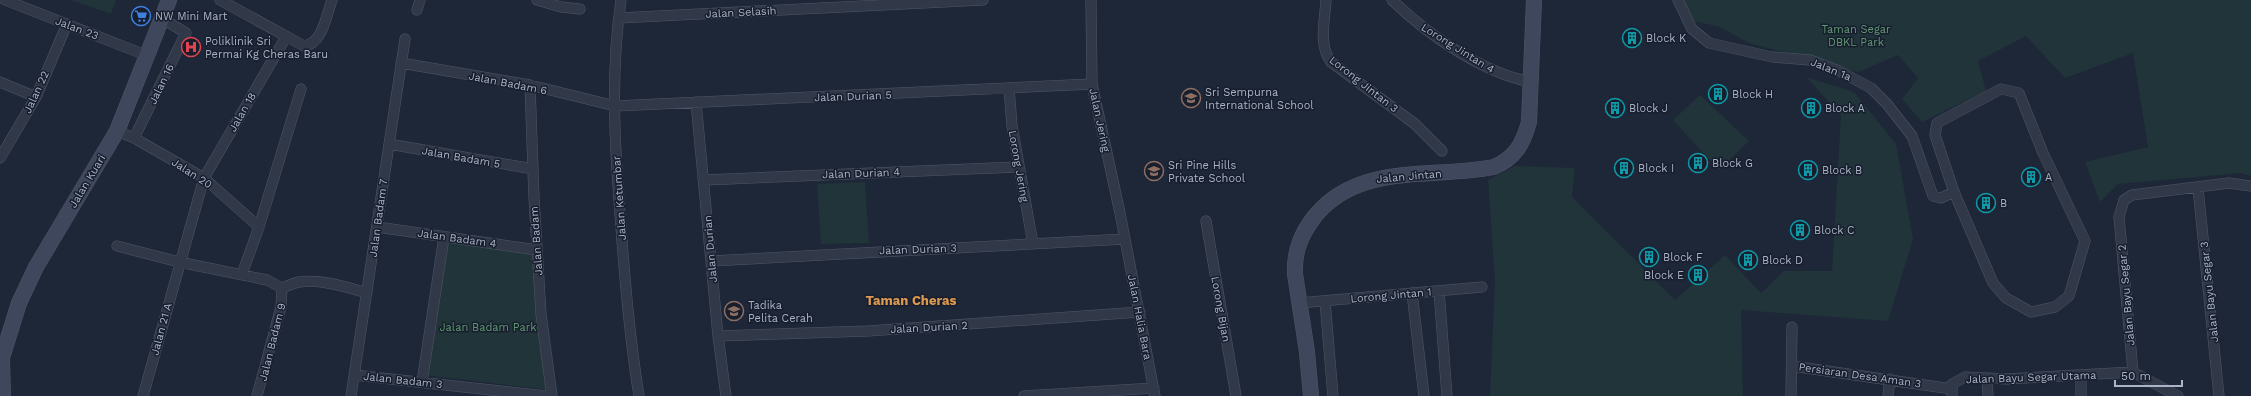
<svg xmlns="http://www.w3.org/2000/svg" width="2251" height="396" viewBox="0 0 2251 396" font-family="'Work Sans',sans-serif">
	<rect width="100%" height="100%" fill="#1e2738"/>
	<path fill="#203439" d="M71 0H116L111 14Z
		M1683 0H2251V176L2241 173 2118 184 2100 202 2085 162 2148 147 2133 53 2065 78 2026 36 1978 61 1986 91 1922 122 1902 99 1918 78 1898 55 1858 72 1749 43 1720 27 1694 21Z
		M1806 77 1854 92 1896 144 1913 239 1888 321 1741 310 1743 396H1490L1495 281 1488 180 1515 166 1575 168 1572 197 1675 300 1725 255 1761 293 1784 271H1832L1841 115Z
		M1700 95 1749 141 1719 170 1673 120Z
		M865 182 869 243 821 244 817 184Z
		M444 237 537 250 549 390 425 375Z"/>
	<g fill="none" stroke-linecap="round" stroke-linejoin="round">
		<defs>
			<path id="street" d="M5 0 148 56
				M220 0 304 46C323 43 326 16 332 0
				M537 0 561 7 580 9
				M621 0C610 75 615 151 621 227 625 284 630 340 639 396
				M1091 0 1092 84 1120 213 1155 396
				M1326 0C1325 21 1318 44 1331 62L1415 124 1442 151
				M1392 0C1427 34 1482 73 1531 82
				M1678 0 1692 29 1709 43 1772 57 1810 60 1839 71 1871 88 1887 104 1912 136 1933 196 1941 198 1954 192
				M417 10 420 0
				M619 18 983 0
				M401 63 530 85 615 106 1092 84
				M0 82 36 97
				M530 85 534 198 541 314 552 396
				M1009 88 1012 126 1033 244
				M2001 89 2019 93 2043 153 2085 241 2069 296 2055 307 2031 312 2006 298 1993 283 1954 192 1935 135 1937 123Z
				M696 102 718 336 726 396
				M117 131 134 138 204 178 259 227
				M134 138 186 33 163 19
				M389 144 533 169
				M0 158 36 97 67 24
				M704 180 1018 167
				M2198 188 2219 396
				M1206 221 1236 396
				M377 227 537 250
				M117 246 179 262 267 280 282 288C287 286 294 283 299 282 322 279 346 287 367 293
				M711 261 1125 239
				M242 274 259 227 301 89
				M1439 291 1447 396
				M1412 293 1424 396
				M1325 301 1333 396
				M1299 303 1482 287
				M718 336 868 331 1140 312
				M1792 366 1952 389
				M2133 372 2119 217 2124 200 2132 195 2229 183 2251 186
				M354 375 546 396
				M2081 376V396
				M1987 379 1988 396
				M422 382 444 237
				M143 396 204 178 286 37
				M257 396 281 307 282 288
				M351 396 405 39
				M1024 396 1154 388
				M1791 396 1792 327
				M1888 396 1890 379
				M1952 396V384L1965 377 2007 379 2133 372 2178 396"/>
			<path id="secondary" d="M2 360 3 396
				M0 364 19 303 36 267 117 131 169 0
				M1311 396 1307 352 1295 274C1294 251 1301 234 1315 216 1359 162 1433 179 1494 167 1515 158 1523 144 1529 122L1534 0"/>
		</defs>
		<use href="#street" stroke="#4f5667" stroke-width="11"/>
		<use href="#secondary" stroke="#4f5667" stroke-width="16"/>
		<use href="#street" stroke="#313949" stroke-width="10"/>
		<use href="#secondary" stroke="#3f475c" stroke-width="15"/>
	</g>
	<defs>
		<symbol id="supermarket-ring" viewBox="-11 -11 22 22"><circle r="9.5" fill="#171e2d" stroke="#3f7fe0" stroke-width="1.5"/><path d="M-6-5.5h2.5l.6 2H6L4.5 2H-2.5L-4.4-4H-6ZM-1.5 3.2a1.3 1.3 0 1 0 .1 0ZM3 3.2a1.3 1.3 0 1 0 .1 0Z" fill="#3f7fe0"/></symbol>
		<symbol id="building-ring" viewBox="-11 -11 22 22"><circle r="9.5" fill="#171e2d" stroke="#0f9aa8" stroke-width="1.5"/><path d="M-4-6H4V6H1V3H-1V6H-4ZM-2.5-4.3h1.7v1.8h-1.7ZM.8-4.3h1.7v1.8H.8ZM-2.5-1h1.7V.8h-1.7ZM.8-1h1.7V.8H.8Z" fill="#0f9aa8"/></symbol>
		<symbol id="hospital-ring" viewBox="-11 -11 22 22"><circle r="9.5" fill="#171e2d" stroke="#e0444e" stroke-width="1.5"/><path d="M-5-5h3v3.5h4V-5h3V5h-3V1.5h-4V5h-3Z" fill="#e0444e"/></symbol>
		<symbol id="school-ring" viewBox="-11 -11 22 22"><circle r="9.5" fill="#171e2d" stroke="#8d6e63" stroke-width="1.5"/><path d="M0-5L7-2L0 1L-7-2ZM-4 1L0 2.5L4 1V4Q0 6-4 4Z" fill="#8d6e63"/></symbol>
	</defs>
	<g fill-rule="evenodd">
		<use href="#supermarket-ring" x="130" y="5" width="22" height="22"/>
		<use href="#building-ring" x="1621" y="27" width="22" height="22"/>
		<use href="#hospital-ring" x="180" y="36" width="22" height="22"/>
		<use href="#building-ring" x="1707" y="83" width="22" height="22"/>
		<use href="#school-ring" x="1180" y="87" width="22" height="22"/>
		<use href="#building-ring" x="1604" y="97" width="22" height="22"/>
		<use href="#building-ring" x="1800" y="97" width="22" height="22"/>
		<use href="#building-ring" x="1687" y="152" width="22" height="22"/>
		<use href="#building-ring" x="1613" y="157" width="22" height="22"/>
		<use href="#building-ring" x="1797" y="159" width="22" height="22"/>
		<use href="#school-ring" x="1143" y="160" width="22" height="22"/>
		<use href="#building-ring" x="2020" y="166" width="22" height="22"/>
		<use href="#building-ring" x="1975" y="192" width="22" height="22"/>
		<use href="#building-ring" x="1789" y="219" width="22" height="22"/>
		<use href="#building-ring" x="1638" y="246" width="22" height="22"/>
		<use href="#building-ring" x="1737" y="249" width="22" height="22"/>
		<use href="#building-ring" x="1687" y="264" width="22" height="22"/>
		<use href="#school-ring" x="723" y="300" width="22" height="22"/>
	</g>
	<g text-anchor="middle" stroke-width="3" stroke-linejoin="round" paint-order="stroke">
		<g font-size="11" fill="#abb3c6" stroke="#171e2d">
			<text transform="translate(741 12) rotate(-3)" y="4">Jalan Selasih</text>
			<text transform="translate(77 28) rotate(21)" y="4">Jalan 23</text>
			<text transform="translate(1458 48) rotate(32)" y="4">Lorong Jintan 4</text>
			<text transform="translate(1831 69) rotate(22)" y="4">Jalan 1a</text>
			<text transform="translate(508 83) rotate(11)" y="4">Jalan Badam 6</text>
			<text transform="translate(161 84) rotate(-64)" y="4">Jalan 16</text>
			<text transform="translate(1364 84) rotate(38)" y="4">Lorong Jintan 3</text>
			<text transform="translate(36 92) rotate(-65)" y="4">Jalan 22</text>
			<text transform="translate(853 96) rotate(-2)" y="4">Jalan Durian 5</text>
			<text transform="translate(242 112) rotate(-60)" y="4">Jalan 18</text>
			<text transform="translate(1100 120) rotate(78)" y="4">Jalan Jering</text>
			<text transform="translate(461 157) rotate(10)" y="4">Jalan Badam 5</text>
			<text transform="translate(1019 166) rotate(80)" y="4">Lorong Jering</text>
			<text transform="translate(192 173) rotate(33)" y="4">Jalan 20</text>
			<text transform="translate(861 173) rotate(-2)" y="4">Jalan Durian 4</text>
			<text transform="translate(1409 176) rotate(-5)" y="4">Jalan Jintan</text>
			<text transform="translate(87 181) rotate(-59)" y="4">Jalan Kuari</text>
			<text transform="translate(619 198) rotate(-94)" y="4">Jalan Ketumbar</text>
			<text transform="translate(378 218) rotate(-82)" y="4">Jalan Badam 7</text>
			<text transform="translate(457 238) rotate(8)" y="4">Jalan Badam 4</text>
			<text transform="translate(536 241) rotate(-94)" y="4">Jalan Badam</text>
			<text transform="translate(710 249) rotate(-95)" y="4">Jalan Durian</text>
			<text transform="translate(918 249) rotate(-2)" y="4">Jalan Durian 3</text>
			<text transform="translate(2209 292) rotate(-96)" y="4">Jalan Bayu Segar 3</text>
			<text transform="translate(1391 295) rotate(-5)" y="4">Lorong Jintan 1</text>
			<text transform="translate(2126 295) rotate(-95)" y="4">Jalan Bayu Segar 2</text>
			<text transform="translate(1221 309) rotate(80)" y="4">Lorong Bijan</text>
			<text transform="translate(1140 317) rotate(79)" y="4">Jalan Halia Bara</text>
			<text transform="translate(929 327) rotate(-3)" y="4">Jalan Durian 2</text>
			<text transform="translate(161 329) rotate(-75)" y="4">Jalan 21 A</text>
			<text transform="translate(272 342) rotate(-76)" y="4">Jalan Badam 9</text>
			<text transform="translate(1860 375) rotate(8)" y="4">Persiaran Desa Aman 3</text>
			<text transform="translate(2031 377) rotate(-2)" y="4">Jalan Bayu Segar Utama</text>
			<text transform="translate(403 380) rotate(6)" y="4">Jalan Badam 3</text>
		</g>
		<g font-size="11" fill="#abb3c6" stroke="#171e2d" text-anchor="start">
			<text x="155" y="20">NW Mini Mart</text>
			<text x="1646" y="42">Block K</text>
			<text x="205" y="45">Poliklinik Sri<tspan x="205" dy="13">Permai Kg Cheras Baru</tspan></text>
			<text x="1205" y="96">Sri Sempurna<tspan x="1205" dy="13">International School</tspan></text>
			<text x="1732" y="98">Block H</text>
			<text x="1629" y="112">Block J</text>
			<text x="1825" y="112">Block A</text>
			<text x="1712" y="167">Block G</text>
			<text x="1168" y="169">Sri Pine Hills<tspan x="1168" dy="13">Private School</tspan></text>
			<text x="1638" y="172">Block I</text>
			<text x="1822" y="174">Block B</text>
			<text x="2045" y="181">A</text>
			<text x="2000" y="207">B</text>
			<text x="1814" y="234">Block C</text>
			<text x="1663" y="261">Block F</text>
			<text x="1762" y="264">Block D</text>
			<text x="1684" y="279" text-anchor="end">Block E</text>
			<text x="748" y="309">Tadika<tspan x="748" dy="13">Pelita Cerah</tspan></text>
		</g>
		<g font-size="11" fill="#619872" stroke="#171e2d">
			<text x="1856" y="33">Taman Segar<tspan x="1856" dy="13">DBKL Park</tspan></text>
			<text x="488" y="331">Jalan Badam Park</text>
		</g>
		<g font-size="13" font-weight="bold" fill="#dd994f" stroke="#171e2d">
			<text x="911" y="305">Taman Cheras</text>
		</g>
	</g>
	<path d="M2115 380v6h67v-6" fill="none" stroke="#abb3c6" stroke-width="2"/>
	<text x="2121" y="380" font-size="12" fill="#abb3c6" stroke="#171e2d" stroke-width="3" paint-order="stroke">50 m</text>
</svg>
